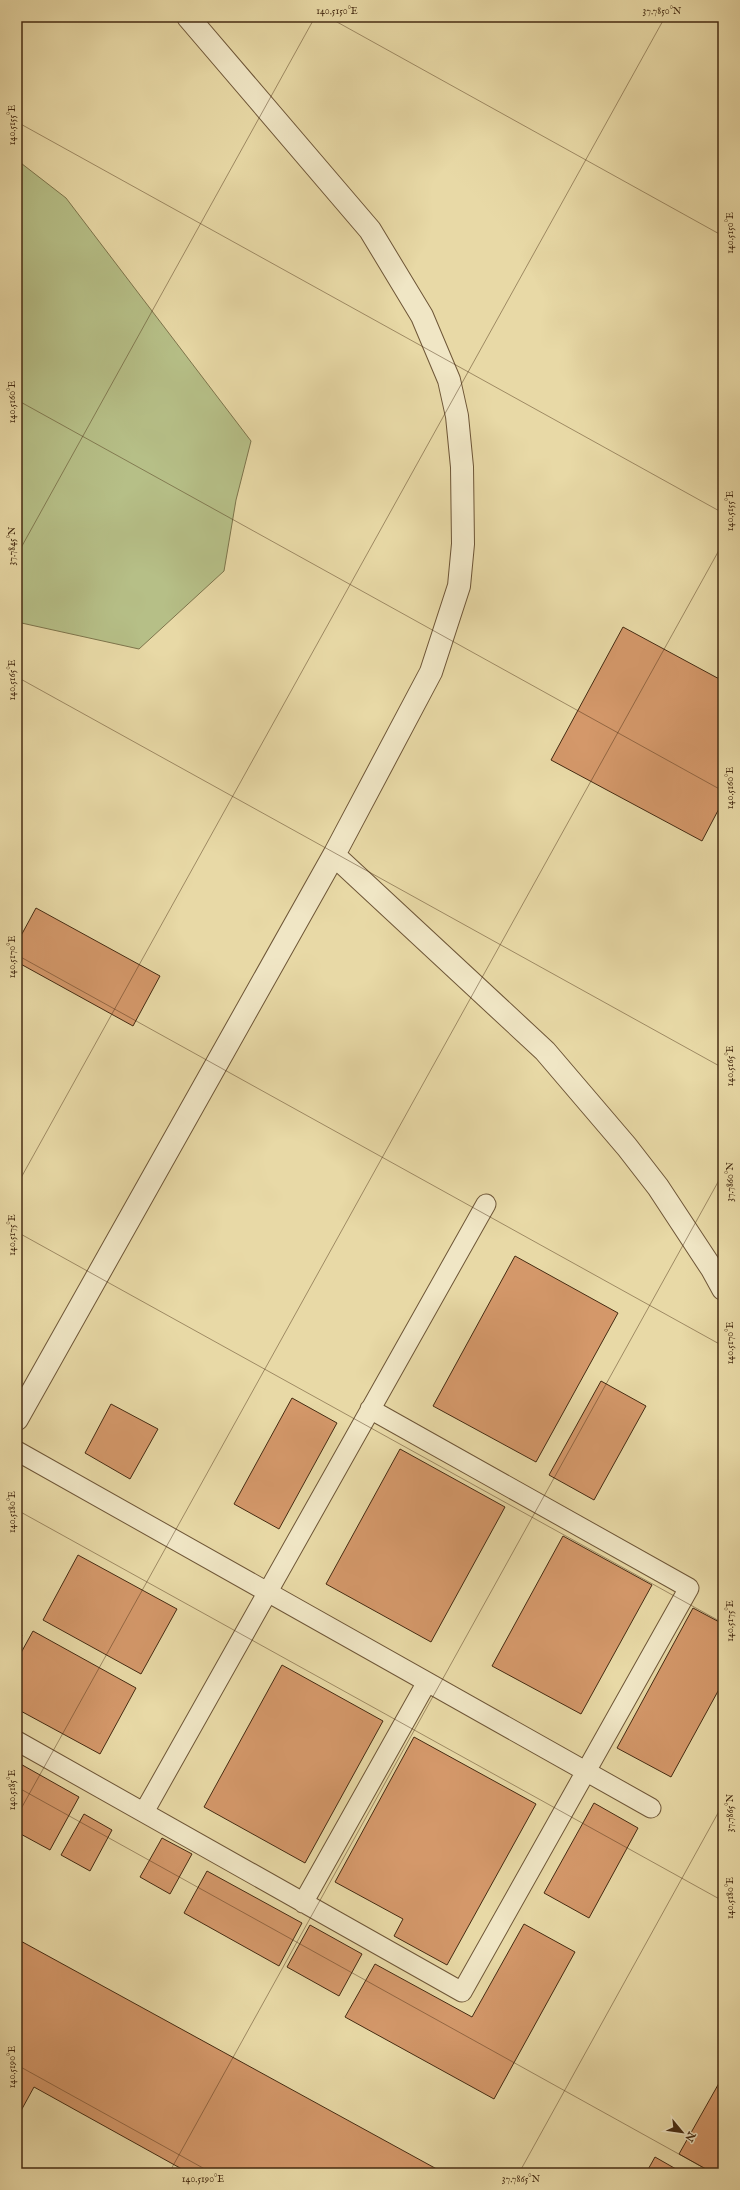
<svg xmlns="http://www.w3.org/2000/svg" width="740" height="2190" viewBox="0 0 740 2190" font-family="'IM FELL English',serif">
	<rect width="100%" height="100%" fill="#e8d9a6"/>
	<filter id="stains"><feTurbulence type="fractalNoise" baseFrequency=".005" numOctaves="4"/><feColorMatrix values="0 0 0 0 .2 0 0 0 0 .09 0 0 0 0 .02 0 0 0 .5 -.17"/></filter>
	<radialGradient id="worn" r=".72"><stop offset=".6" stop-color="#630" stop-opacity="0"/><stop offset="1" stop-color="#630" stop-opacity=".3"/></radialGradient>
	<path fill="#b6bf87" stroke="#7e754c" d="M17 160 66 198 251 441 236 500 224 571 139 649 17 622Z"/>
	<path fill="#d4986a" stroke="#452b12" d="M623 627 723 681V801L702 841 551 760Z
		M36 908 160 976 133 1026 17 962V943Z
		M515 1256 618 1313 536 1462 433 1406Z
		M601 1381 646 1406 594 1500 549 1475Z
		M292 1398 337 1423 279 1529 234 1504Z
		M111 1404 158 1429 130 1479 85 1453Z
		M400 1449 505 1507 431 1642 326 1584Z
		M563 1536 652 1585 581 1714 492 1666Z
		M78 1555 177 1609 141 1674 43 1620Z
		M693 1608 723 1624V1682L671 1777 617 1748Z
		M33 1631 136 1688 100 1754 17 1709V1660Z
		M17 1632 22 1635 17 1645Z
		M282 1665 383 1721 305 1863 204 1807Z
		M414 1737 536 1804 447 1965 394 1936 403 1919 335 1882Z
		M17 1762 79 1797 50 1850 17 1832Z
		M594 1803 638 1828 589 1918 544 1893Z
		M84 1814 112 1830 90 1871 61 1855Z
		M162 1838 192 1854 170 1894 140 1877Z
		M207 1871 302 1923 279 1966 184 1913Z
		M524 1924 575 1952 494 2099 345 2017 375 1964 472 2017Z
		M310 1925 362 1954 339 1996 287 1967Z
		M17 1939 444 2173H189L34 2087 17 2118Z
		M723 2076V2173H713L679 2154Z
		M655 2157 676 2169 674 2173H646Z"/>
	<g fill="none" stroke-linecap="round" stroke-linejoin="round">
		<defs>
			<path id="service" d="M17 1451 651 1808
				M17 1741 462 1992 689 1588 370 1409
				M144 1812 486 1204
				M303 1903 427 1682"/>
			<path id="minor" d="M334 855 545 1051 627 1147 658 1187 712 1269 723 1289
				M17 1419 334 855 431 672 459 586 463 544 462 467 457 416 449 380 422 316 370 230 188 17"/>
		</defs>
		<use href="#service" stroke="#6e5637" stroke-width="21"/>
		<use href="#minor" stroke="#6e5637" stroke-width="24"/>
		<use href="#service" stroke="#f0e6c5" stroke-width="19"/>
		<use href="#minor" stroke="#f0e6c5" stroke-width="22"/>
	</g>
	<path fill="none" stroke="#452b12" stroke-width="1" stroke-opacity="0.45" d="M328 17 723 236M17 122 723 513M17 400 723 791M17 555 315 17M17 677 723 1068M17 955 723 1346M17 1185 665 17M17 1232 723 1623M17 1510 723 1901M17 1787 713 2173M17 1816 723 543M17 2065 212 2173M169 2173 723 1173M519 2173 723 1804"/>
	<rect width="740" height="2190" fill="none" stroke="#e8d9a6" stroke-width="44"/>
	<g transform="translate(682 2132) rotate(119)" stroke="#f0e6c5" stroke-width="3" paint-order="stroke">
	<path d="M0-3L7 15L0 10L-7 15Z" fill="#452b12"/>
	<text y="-6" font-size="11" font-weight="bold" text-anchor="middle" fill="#452b12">N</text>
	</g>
	<rect x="22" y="22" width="696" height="2146" fill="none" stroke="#452b12" stroke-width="1.5"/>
	<g font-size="10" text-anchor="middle" fill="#452b12">
		<text x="337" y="14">140.5150°E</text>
		<text x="662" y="14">37.7850°N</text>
		<text transform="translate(11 125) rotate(-90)" y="4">140.5155°E</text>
		<text transform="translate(729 233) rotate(-90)" y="4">140.5150°E</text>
		<text transform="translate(11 402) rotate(-90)" y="4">140.5160°E</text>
		<text transform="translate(729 511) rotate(-90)" y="4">140.5155°E</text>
		<text transform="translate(11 546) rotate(-90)" y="4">37.7845°N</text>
		<text transform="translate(11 680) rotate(-90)" y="4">140.5165°E</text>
		<text transform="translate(729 788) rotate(-90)" y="4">140.5160°E</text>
		<text transform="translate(11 957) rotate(-90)" y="4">140.5170°E</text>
		<text transform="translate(729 1066) rotate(-90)" y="4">140.5165°E</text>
		<text transform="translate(729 1182) rotate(-90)" y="4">37.7860°N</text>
		<text transform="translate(11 1235) rotate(-90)" y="4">140.5175°E</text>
		<text transform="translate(729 1343) rotate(-90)" y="4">140.5170°E</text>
		<text transform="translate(11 1512) rotate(-90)" y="4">140.5180°E</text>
		<text transform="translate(729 1621) rotate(-90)" y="4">140.5175°E</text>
		<text transform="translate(11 1790) rotate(-90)" y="4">140.5185°E</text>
		<text transform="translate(729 1813) rotate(-90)" y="4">37.7865°N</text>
		<text transform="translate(729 1898) rotate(-90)" y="4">140.5180°E</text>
		<text transform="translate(11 2067) rotate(-90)" y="4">140.5190°E</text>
		<text x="203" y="2182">140.5190°E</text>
		<text x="521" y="2182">37.7865°N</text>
	</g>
	<rect width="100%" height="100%" filter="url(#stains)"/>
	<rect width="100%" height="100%" fill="url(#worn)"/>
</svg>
